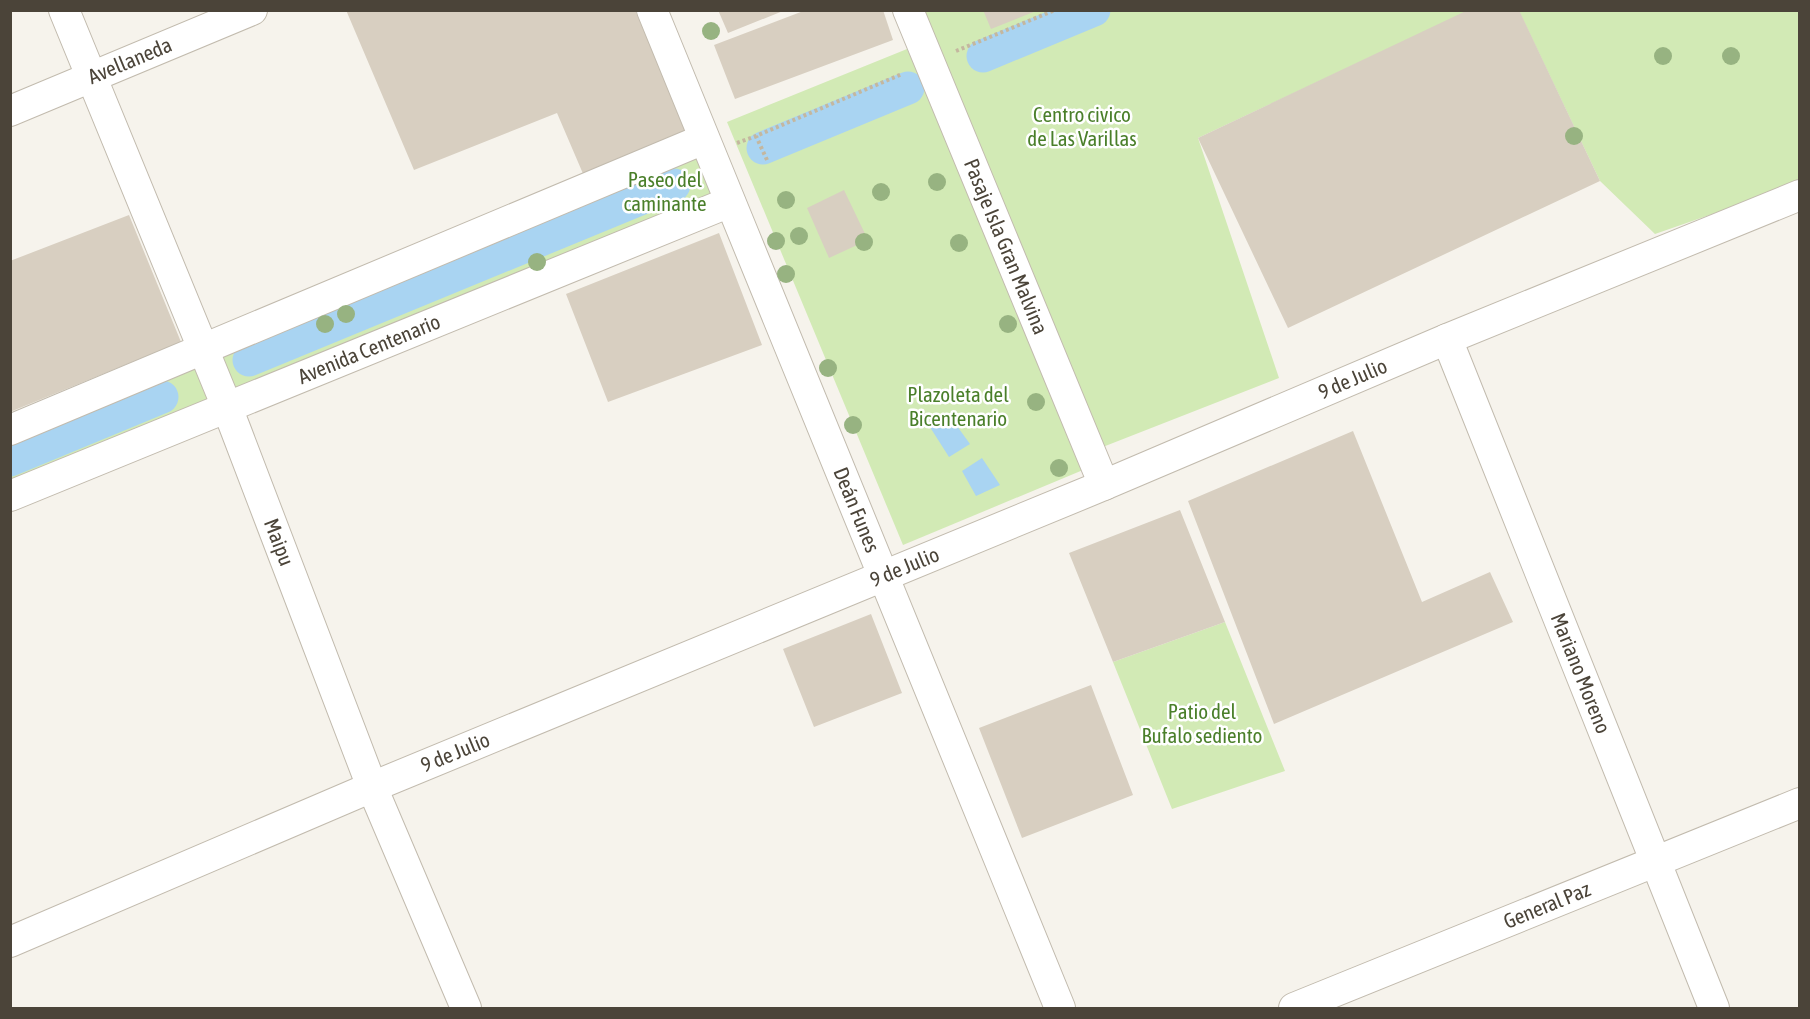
<svg xmlns="http://www.w3.org/2000/svg" width="1810" height="1019" viewBox="0 0 1810 1019" font-family="'Asap Condensed',sans-serif">
	<rect width="100%" height="100%" fill="#f6f3ec"/>
	<path fill="#d2eab5" d="M908 11H1468L1198 138 1279 378 1090 452 1083 470 903 545 727 122 907 49 1055 370Z
		M1519 11H1799V184L1655 234 1600 181Z
		M699 151 717 198 11 488V435Z
		M1225 622 1285 771 1172 809 1113 662Z"/>
	<path fill="#a9d4f2" d="M949 415 970 444 949 457 928 424Z
		M982 458 1000 485 976 496 962 471Z"/>
	<g fill="none" stroke-linecap="round" stroke-linejoin="round">
		<path stroke="#a9d4f2" stroke-width="33" d="M983 56 1094 10
			M763 148 908 88
			M249 360 674 185
			M10 460 162 397"/>
	</g>
	<path fill="#d8cfc1" d="M346 10H635L688 134 584 176 557 113 414 170Z
		M718 10H783V11L728 33Z
		M806 10H883L893 40 735 99 714 45Z
		M983 10H1036V11L991 29Z
		M1468 10H1519L1600 181 1288 328 1198 138Z
		M844 190 868 240 829 258 807 208Z
		M129 215 181 342 10 412V261Z
		M719 233 762 345 608 402 566 294Z
		M1353 431 1422 602 1490 572 1513 622 1274 724 1188 501Z
		M1180 510 1225 622 1113 662 1069 553Z
		M871 614 902 693 814 727 783 649Z
		M1091 685 1133 795 1022 838 979 728Z"/>
	<g fill="none" stroke-linecap="round" stroke-linejoin="round">
		<defs>
			<g id="minor">
				<path id="s1" d="M64 10 227 407 372 787 466 1008"/>
				<path id="s2" d="M652 10 1060 1008"/>
				<path id="s3" d="M908 10 1104 485"/>
				<path id="s4" d="M10 111 252 10"/>
				<path id="s5" d="M1447 339 1714 1008"/>
				<path d="M10 430 704 139"/>
				<path id="s6" d="M10 496 730 202"/>
				<path id="s7" d="M10 942 372 787 1104 485 1447 339 1800 195"/>
				<path id="s8" d="M1294 1008 1800 803"/>
			</g>
		</defs>
		<use href="#minor" stroke="#c2bbae" stroke-width="32"/>
		<path stroke="#c4b79f" stroke-width="4" stroke-dasharray="3 3" stroke-linecap="butt" d="M956 51 1055 10
			M737 143 756 136
			M767 160 756 136 902 74"/>
		<use href="#minor" stroke="#fff" stroke-width="30"/>
	</g>
	<g fill="#97b381">
		<circle cx="711" cy="31" r="9"/>
		<circle cx="1663" cy="56" r="9"/>
		<circle cx="1731" cy="56" r="9"/>
		<circle cx="1574" cy="136" r="9"/>
		<circle cx="937" cy="182" r="9"/>
		<circle cx="881" cy="192" r="9"/>
		<circle cx="786" cy="200" r="9"/>
		<circle cx="799" cy="236" r="9"/>
		<circle cx="776" cy="241" r="9"/>
		<circle cx="864" cy="242" r="9"/>
		<circle cx="959" cy="243" r="9"/>
		<circle cx="537" cy="262" r="9"/>
		<circle cx="786" cy="274" r="9"/>
		<circle cx="346" cy="314" r="9"/>
		<circle cx="325" cy="324" r="9"/>
		<circle cx="1008" cy="324" r="9"/>
		<circle cx="828" cy="368" r="9"/>
		<circle cx="1036" cy="402" r="9"/>
		<circle cx="853" cy="425" r="9"/>
		<circle cx="1059" cy="468" r="9"/>
	</g>
	<g text-anchor="middle" stroke-width="5" stroke-linejoin="round" paint-order="stroke">
		<g font-size="21" fill="#4b4439" stroke="#fff">
			<text dy="7" stroke="none"><textPath href="#s4" startOffset="130">Avellaneda</textPath></text>
			<text dy="7" stroke="none"><textPath href="#s3" startOffset="256">Pasaje Isla Gran Malvina</textPath></text>
			<text dy="7" stroke="none"><textPath href="#s6" startOffset="388">Avenida Centenario</textPath></text>
			<text dy="7" stroke="none"><textPath href="#s7" startOffset="1456">9 de Julio</textPath></text>
			<text dy="7" stroke="none"><textPath href="#s2" startOffset="540">Deán Funes</textPath></text>
			<text dy="7" stroke="none"><textPath href="#s1" startOffset="574">Maipu</textPath></text>
			<text dy="7" stroke="none"><textPath href="#s7" startOffset="970">9 de Julio</textPath></text>
			<text dy="7" stroke="none"><textPath href="#s5" startOffset="360">Mariano Moreno</textPath></text>
			<text dy="7" stroke="none"><textPath href="#s7" startOffset="484">9 de Julio</textPath></text>
			<text dy="7" stroke="none"><textPath href="#s8" startOffset="273">General Paz</textPath></text>
		</g>
		<g font-size="21" fill="#4a7f2a" stroke="#fff">
			<text x="1082" y="122">Centro civico<tspan x="1082" dy="24">de Las Varillas</tspan></text>
			<text x="665" y="187">Paseo del<tspan x="665" dy="24">caminante</tspan></text>
			<text x="958" y="402">Plazoleta del<tspan x="958" dy="24">Bicentenario</tspan></text>
			<text x="1202" y="719">Patio del<tspan x="1202" dy="24">Bufalo sediento</tspan></text>
		</g>
	</g>
	<rect width="1810" height="1019" fill="none" stroke="#4b4439" stroke-width="24"/>
</svg>
